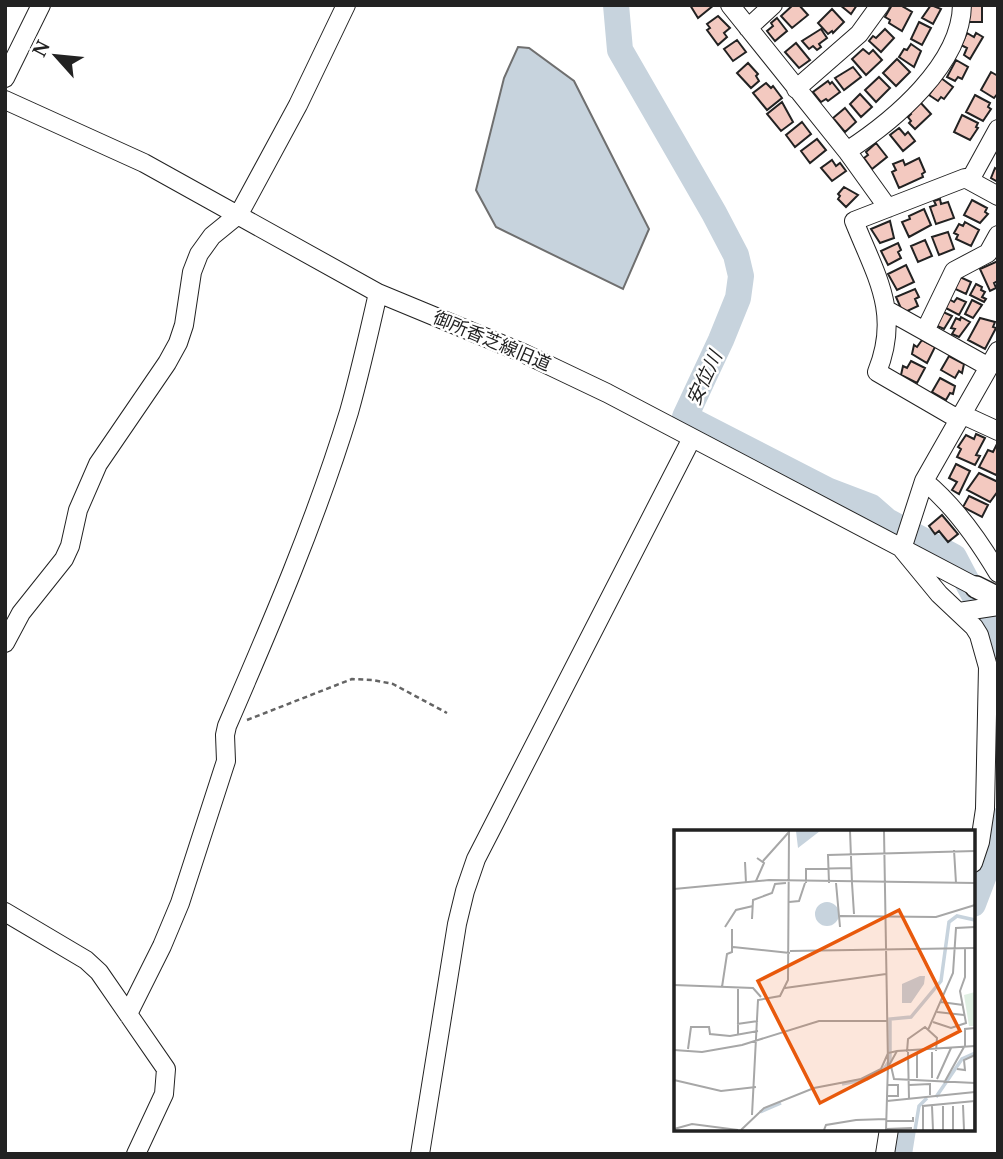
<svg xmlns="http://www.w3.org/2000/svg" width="1003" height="1159" viewBox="0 0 1003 1159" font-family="'Noto Serif','Noto Sans JP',serif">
	<rect width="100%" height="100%" fill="#fff"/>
	<path fill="#c7d3dd" stroke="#6f6f6f" stroke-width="2" d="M518 47 529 48 574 81 649 229 623 289 496 227 476 190 504 78Z"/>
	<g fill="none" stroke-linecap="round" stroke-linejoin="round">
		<path stroke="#c7d3dd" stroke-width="26" d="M616 5 620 50 714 213 736 255 741 276 738 298 721 340 685 417 829 491 871 507 887 521 954 557 992 629 998 653
			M973 904 989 862 998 821
			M899 1154 903 1129"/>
	</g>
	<path fill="#f3c9c0" stroke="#222" stroke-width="2" d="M690 5H714L698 18Z
		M793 5H799L808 15 792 28 781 16Z
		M840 5H857L851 14Z
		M892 5H900L912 12 902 31 889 23 890 20 885 17Z
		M931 5 941 9 933 24 922 18Z
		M969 5H982V22H969Z
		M832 9 844 22 833 33 832 31 828 34 818 23Z
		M718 16 730 28 724 33 727 37 718 45 707 30 710 28 707 24Z
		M777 18 787 31 775 41 767 31 773 26 771 23Z
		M919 22 931 28 922 45 911 39Z
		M821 29 827 38 819 44 821 47 817 50 813 46 809 49 802 41Z
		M885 29 894 38 881 52 869 41 873 36 876 38Z
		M967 33 974 37 976 33 983 37 970 59 964 55 967 48 961 45Z
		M737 40 746 52 733 61 724 49Z
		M796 43 810 60 799 68 785 52Z
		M911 44 921 51 914 67 899 57 904 49 907 50Z
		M863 49 869 54 873 50 882 60 866 75 852 59Z
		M897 59 910 72 896 86 883 73Z
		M956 60 968 67 962 79 958 77 955 81 947 77Z
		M748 63 758 74 756 76 759 81 751 88 737 73Z
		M853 67 861 77 844 90 835 78Z
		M991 72 998 76V93L994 98 981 90Z
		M879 77 890 88 876 102 865 90Z
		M941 78 953 87 944 99 941 97 938 101 929 95Z
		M828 81 830 84 832 82 840 92 828 101 826 99 821 102 813 92Z
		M766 83 771 88 773 86 782 98 767 110 753 93Z
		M860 94 872 107 861 117 850 104Z
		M975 95 990 103 988 107 991 109 983 121 966 112Z
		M782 102 793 122 781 131 767 114Z
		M920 102 931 114 915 129 909 123 911 121 908 117 911 114 909 112Z
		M845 108 856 122 845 132 833 118Z
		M962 115 978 123 976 127 978 128 970 140 954 132Z
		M802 122 811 134 795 147 786 135Z
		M899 128 905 135 908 132 915 141 903 151 890 135Z
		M817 139 826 150 810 163 801 151Z
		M876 143 887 157 872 169 864 158 868 155 866 152Z
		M919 158 925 172 922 174 923 177 899 188 892 172 896 170 893 164 903 160 905 165Z
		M832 160 836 166 840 163 846 171 832 181 821 168Z
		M995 168 998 170V182L991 178Z
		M844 187 858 195 846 207 838 199 840 196 838 194Z
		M940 199 941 204 948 202 954 218 936 224 930 207 936 205 934 201Z
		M972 200 987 208 985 212 988 214 980 223 964 215Z
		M924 209 931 225 909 237 902 222 910 219 909 216Z
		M890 221 894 238 880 243 871 229Z
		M965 222 979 230 971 246 956 239 958 235 954 233 959 224 963 226Z
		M948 232 954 249 939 255 932 237Z
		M925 240 932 256 918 262 911 246Z
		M898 243 901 250 898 252 901 258 888 265 881 251Z
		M998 261V281L994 283 996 288 990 291 980 269Z
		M906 265 914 282 897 290 888 274Z
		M960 277 971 282 966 294 951 287Z
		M976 284 982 287 981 290 985 292 982 297 986 299 984 302 970 295Z
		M915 289 919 297 915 299 918 306 903 313 896 297Z
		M947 298 954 302 957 298 966 302 959 315 942 306Z
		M972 300 982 305 973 318 965 314Z
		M941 311 952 316 944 329 935 325Z
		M961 317 970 322 959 337 952 334 955 329 951 328 956 318 960 320Z
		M980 318 995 322 993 327 996 328 985 349 968 340Z
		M922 340 935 347 927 363 912 354 914 345 917 347Z
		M949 356 964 364 962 373 959 371 955 378 941 370Z
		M911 361 925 368 917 383 901 375 903 366 907 368Z
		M940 378 955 386 953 394 950 393 946 400 932 392Z
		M976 434 985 438 976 455 980 456 975 465 957 457 961 449 958 447 966 435 974 439Z
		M997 444 998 472 996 475 979 467 988 450 993 452Z
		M956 464 970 471 959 494 952 490 957 482 949 478Z
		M979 473 998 482V491L990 502 967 490Z
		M969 496 988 505 982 517 963 507Z
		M942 515 958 534 948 542 939 531 935 534 929 526Z"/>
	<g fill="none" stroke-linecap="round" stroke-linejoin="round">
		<defs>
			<path id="minor" d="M730 5 847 151 888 208
				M748 28 773 5
				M5 78 41 5
				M796 89 859 34 880 5
				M5 100 144 163 378 293 523 353 607 393 976 587
				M847 151C893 121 961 65 962 5
				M970 180 998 129
				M887 310 989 367
				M925 331 954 271 988 253 998 235
				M998 351 924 481C954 505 979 541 998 573
				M961 414 998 431
				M958 419 877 372C901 313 876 276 854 221L965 178 998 196
				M924 481 902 549 939 594 974 627 979 635 988 667 985 809 980 842 973 863
				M959 612 998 606
				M5 643 21 613 64 559 70 546 78 510 98 464 167 363 178 343 184 325 192 272 199 254 212 236 239 214 298 105 346 5
				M5 912 86 960 99 972 166 1069 164 1094 136 1154
				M128 1014 162 946 180 903 226 761 225 735 227 726C272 622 316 520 349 412 360 373 369 333 378 293
				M420 1154 457 924 465 891 476 859 692 438
				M885 1154 889 1129"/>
			<path id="major" d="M976 587 998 598"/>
		</defs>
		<use href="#minor" stroke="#222" stroke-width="20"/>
		<use href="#major" stroke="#222" stroke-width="24"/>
		<path stroke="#646464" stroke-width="2.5" stroke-dasharray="5 3.5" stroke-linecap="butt" d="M247 720 352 679 373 680 393 684 447 713"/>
		<use href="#minor" stroke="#fff" stroke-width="18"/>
		<use href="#major" stroke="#fff" stroke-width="21"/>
	</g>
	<g text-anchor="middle" stroke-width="5" stroke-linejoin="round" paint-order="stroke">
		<g font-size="18" fill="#222" stroke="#fff">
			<text transform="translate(492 341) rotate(23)" y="6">御所香芝線旧道</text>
		</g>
		<g font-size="19" font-style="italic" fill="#222" stroke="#fff">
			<text transform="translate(704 378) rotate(-65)" y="7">安位川</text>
		</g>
	</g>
	<g transform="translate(674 830)">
		<rect width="301" height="301" fill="#fff"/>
		<path d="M301 162V196H295L290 165Z" fill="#e0efe3"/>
		<path d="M122 1H146L124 18ZM141 84a12 12 0 1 1 24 0a12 12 0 1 1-24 0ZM246 146H251L250 154 237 173H228V154Z" fill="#c7d3dd"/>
		<path fill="none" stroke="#c7d3dd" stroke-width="3.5" d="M168 254 193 249 210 239 216 230V189L237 187 267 151 275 92 283 86 301 90M262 267 288 229 301 223M86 282 107 273M241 300 245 276 253 268"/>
		<path fill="none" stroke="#a7a7a7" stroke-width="2" d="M176 1 178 53M210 1 214 234M280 20 282 53M89 31 115 2M71 32 72 53M82 51 90 33 83 28M132 53V39L178 38M155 53 154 25 301 21M162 53 166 97M178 53 180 84M0 59 95 50 301 53M115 72 125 71 131 53M166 86 262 87 301 75M78 89 79 70 98 63 101 54 112 53M51 97 62 80 79 76M59 117 116 123M116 121 301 118M0 155 79 158 87 167M48 157 53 124 58 122V99M111 158 212 144M267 172 289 175M263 182 290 185M259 192 277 198 292 193 286 161 291 147V119M63 194 84 191M254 200 279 143 282 98 301 97M64 205V159M291 216V199L301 198M14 219 17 197H35L36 204 56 206 84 201M0 220 28 222 68 215 145 191H214M233 222 234 209 251 197 263 208 262 221M234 222 235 269M243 222V248M258 222V248M217 236 220 249 301 253M213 239 223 221 301 216M283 239 291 240 290 230 301 225M263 249 277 218M0 250 47 261 82 257M270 253 290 217M235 255 256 254V265M213 266H224V255H213M213 271 301 262M300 271V300M289 275 290 300M258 276 259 300M269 276V300M279 276V300M78 285 84 170 106 166 114 150 115 1M212 291H239V287M0 299 18 294 64 300M212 299 238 298M67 300 90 278 140 258 187 249 207 239 214 223 223 221M150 300 152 295 182 290 212 289M212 300 214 234M249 300V276L301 271"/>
		<path fill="#e8590c" fill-opacity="0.15" stroke="#e8590c" stroke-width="3.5" d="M225 80 286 201 146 273 84 151Z"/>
		<rect width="301" height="301" fill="none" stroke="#222" stroke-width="3.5"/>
	</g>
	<rect width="1003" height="1159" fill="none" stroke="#222222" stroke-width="14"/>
	<g transform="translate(56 56) rotate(297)" stroke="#ffffff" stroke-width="5" paint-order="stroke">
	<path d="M0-5L12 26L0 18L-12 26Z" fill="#222222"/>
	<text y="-10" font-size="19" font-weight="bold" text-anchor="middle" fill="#222222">N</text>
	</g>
</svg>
